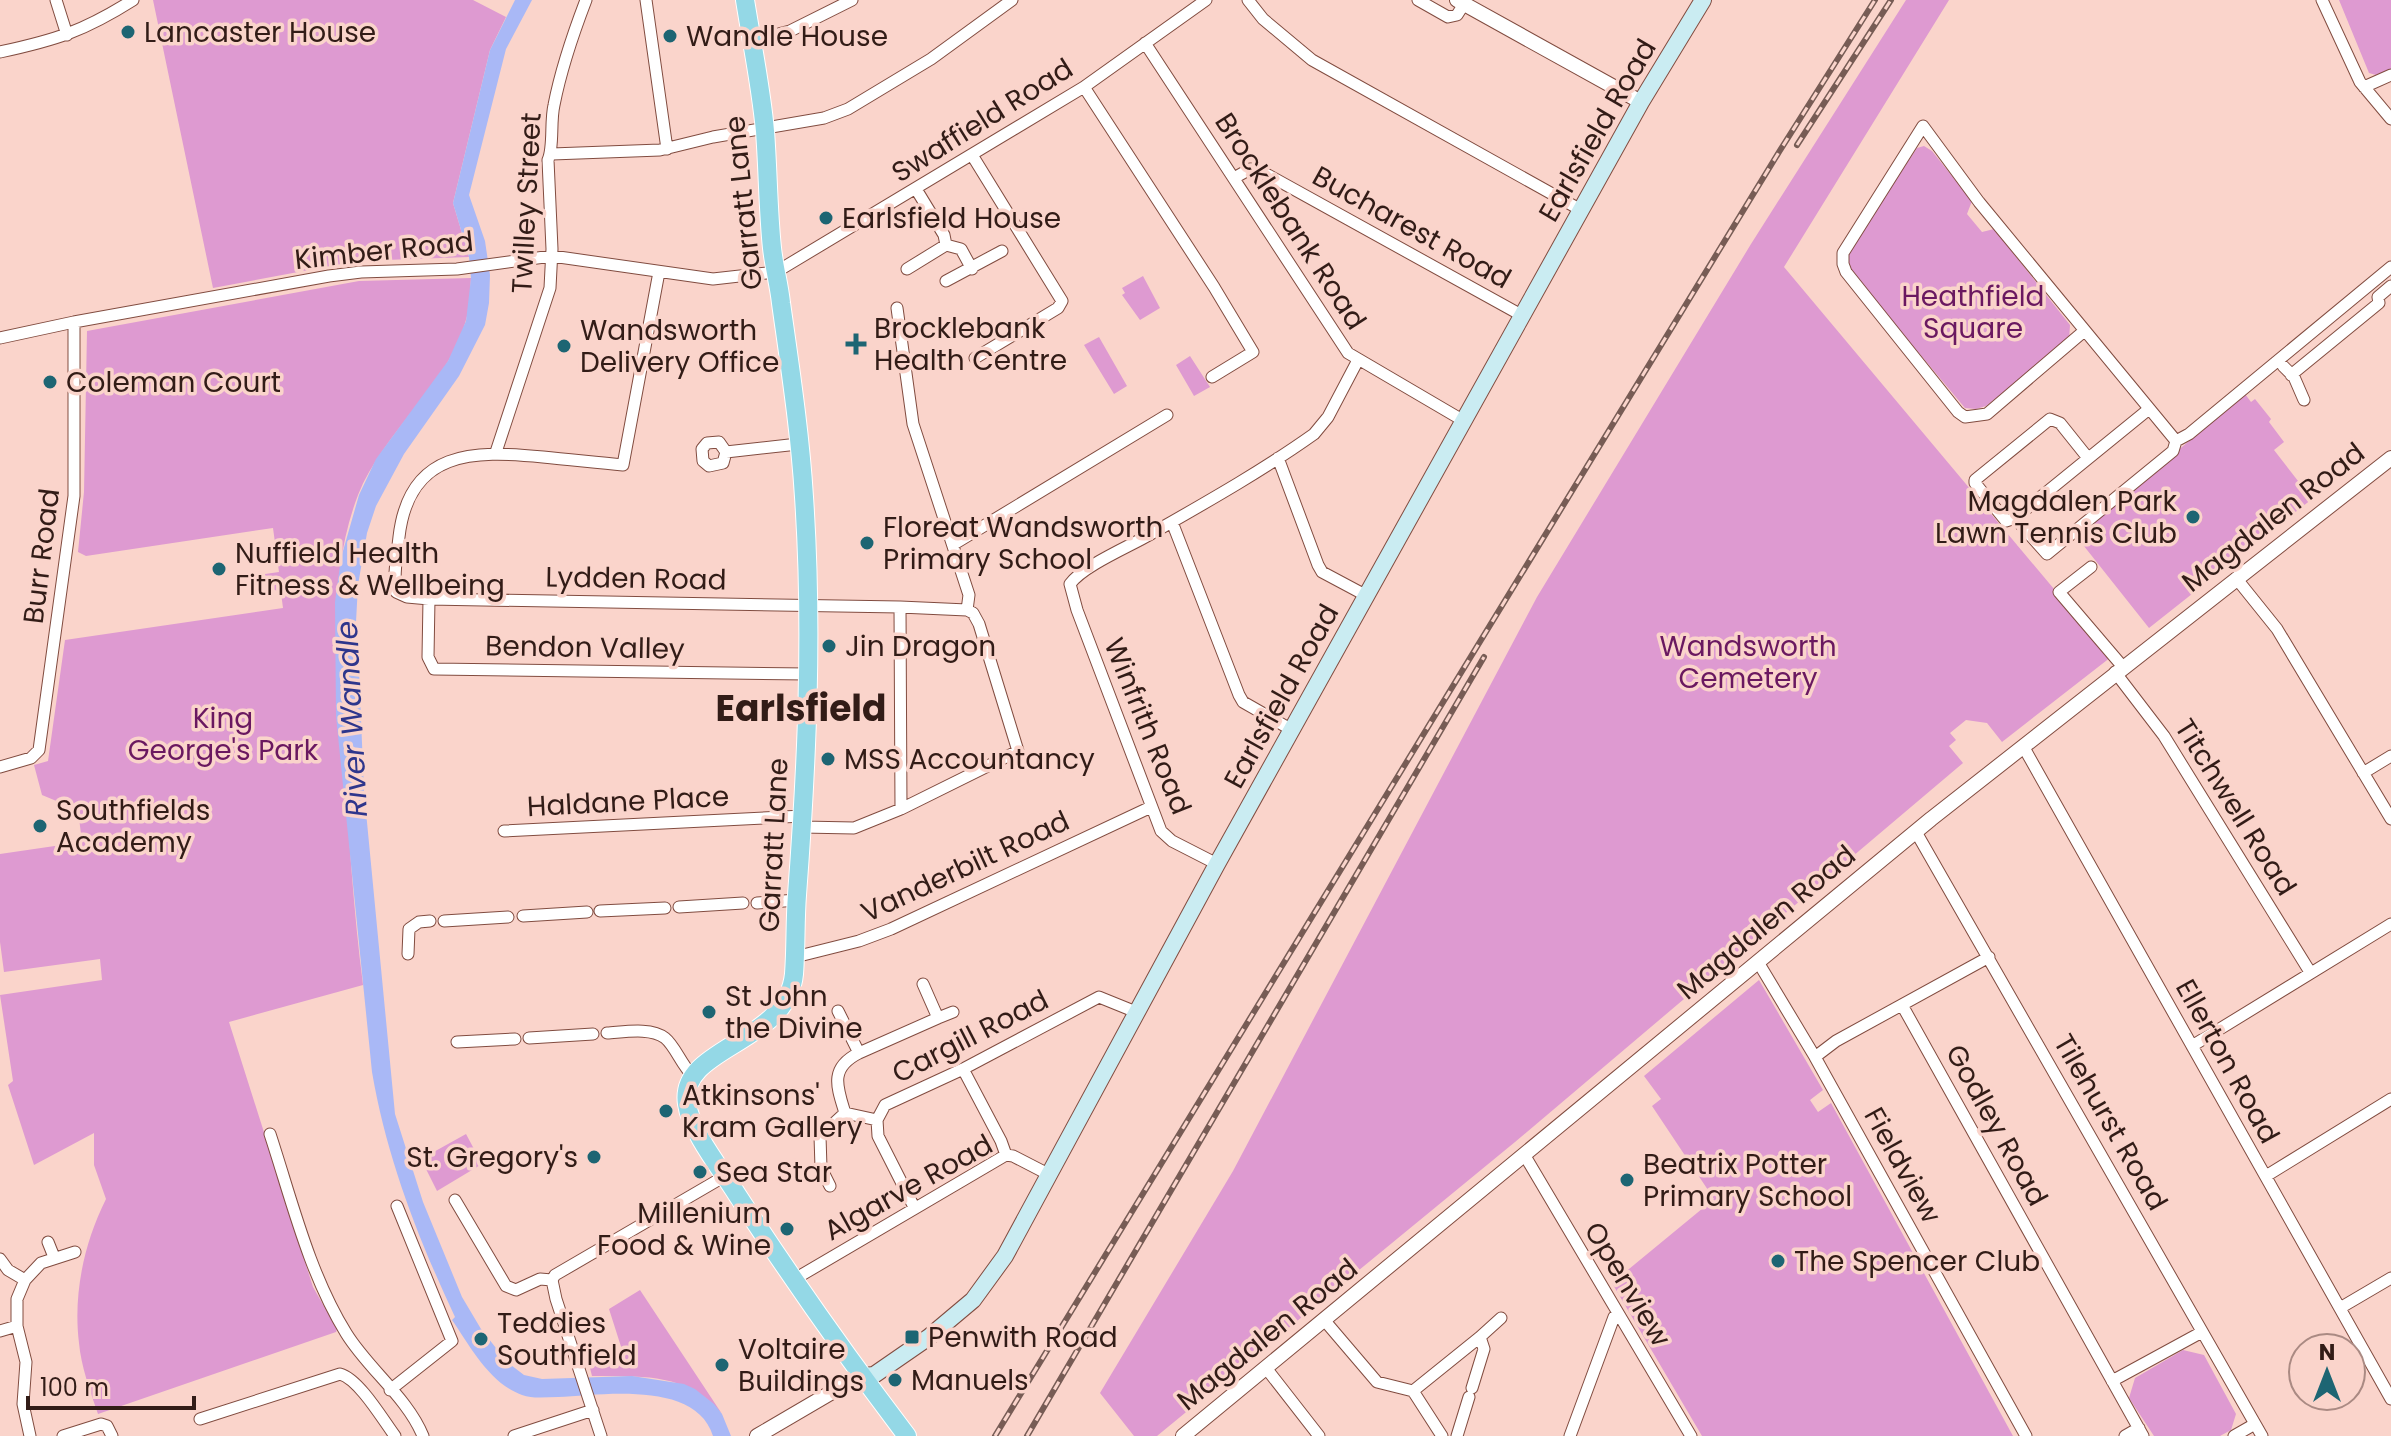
<svg xmlns="http://www.w3.org/2000/svg" width="2391" height="1436" viewBox="0 0 2391 1436" font-family="Poppins,sans-serif">
	<rect width="100%" height="100%" fill="#fad4cb"/>
	<path fill="#de9ad1" d="M153 0H473L506 17 490 50 453 203 469 257 357 261 213 288Z
		M1906 0H1949L1784 267 2111 657 2002 742 1987 723 1966 720 1950 733 1956 740 1949 746 1963 763 1515 1142 1157 1436H1134L1100 1393 1233 1171 1537 597 1751 244Z
		M2339 0H2391V69L2376 75 2369 73Z
		M1924 146 1932 151 1972 201 1967 214 1982 232 1994 229 2070 325 2069 340 1986 406 1976 409 1965 408 1850 271 1847 259 1853 244 1917 148Z
		M1143 276 1160 308 1140 320 1122 295 1125 293 1122 288Z
		M471 278C470 291 470 307 466 320 451 381 383 432 358 495 326 579 339 661 344 748 348 827 353 906 363 985L229 1022 313 1287 337 1329 336 1332 98 1414C90 1391 81 1366 79 1343 73 1294 84 1243 106 1199L94 1165V1133L34 1165 8 1085 13 1081 0 995 102 980 100 959 4 972 0 942V854L82 842 78 810 42 795 34 765 48 761 65 640 283 608 281 593 267 586 265 574 279 572 273 528 86 556 78 552 84 492 87 331 359 281Z
		M1099 337 1127 386 1114 394 1084 345Z
		M1190 356 1210 387 1194 396 1176 365Z
		M2245 394 2251 402 2255 399 2271 419 2269 422 2284 442 2274 450 2312 499 2149 628 2076 536Z
		M1759 980 1823 1090 1810 1100 1818 1112 1831 1103 2013 1436H1702L1612 1283 1714 1199 1652 1106 1661 1099 1644 1076Z
		M466 1134 482 1164 437 1191 421 1159Z
		M640 1290 722 1414C689 1373 641 1376 592 1376L590 1368 624 1356 609 1309Z
		M2183 1350 2204 1355 2236 1414 2231 1430 2220 1436H2154L2129 1398 2135 1378Z"/>
	<path fill="#a9b8f6" d="M515 0H532L506 49 469 195 485 241 490 275 489 303 485 325 459 376 404 454 376 506 367 533 358 585 354 659 356 670 359 671 364 791 395 1114 423 1202 462 1297 481 1329 507 1362 524 1375 542 1379 632 1376 684 1384 695 1389 714 1404 722 1414 731 1436H713C696 1380 602 1395 558 1397 546 1397 533 1399 522 1395 490 1384 470 1346 452 1320L455 1317C418 1238 387 1159 372 1072L336 716 335 602 341 558 359 495 376 459 448 361 466 321 471 278 469 257 453 203 490 50Z"/>
	<g fill="none" stroke-linecap="round" stroke-linejoin="round">
		<defs>
			<path id="minor" d="M56 0 67 35
				M646 0 667 149
				M1248 0 1263 19 1312 60 1581 210
				M1418 0 1448 17 1457 15 1464 4
				M2322 0 2360 82 2391 119
				M751 41 790 31 852 0
				M1145 43 1348 353 1464 421
				M0 52C56 40 84 31 133 0
				M1084 87 1214 287 1253 352 1212 377
				M2364 87 2391 75
				M552 154 660 150 713 137 824 118 848 109 931 59 1012 0
				M972 155 1062 301 1058 308 975 358
				M1234 178 1250 169 1259 170 1523 316
				M916 189 944 235 946 245 961 249 972 269
				M907 269 946 245
				M659 272 623 465C596 462 570 460 543 457 473 450 409 450 399 537 397 556 393 574 396 592L407 597 429 599 900 607 901 809
				M946 281 1002 251
				M2083 332 1987 414 1965 417 1958 412 1846 272 1843 264V253L1923 126 1979 202 2176 441
				M0 338 74 322 329 276 361 272 457 269 552 256 713 279 776 272 1084 87 1206 0
				M2283 366 2294 377 2304 400
				M2291 375 2379 303 2378 297 2391 286
				M496 452 550 288 552 249 548 160C554 147 550 122 554 105 561 69 573 34 586 0
				M726 452 723 463 709 466 703 461 702 449 707 443 719 442 726 452 798 444
				M1278 458 1318 565 1322 572 1367 596
				M2088 458 2060 423 2050 419 1975 480V483L2006 521 2015 518 2047 554 2173 451 2176 441 2189 434 2391 267
				M2015 518 2149 409
				M1172 522 1239 695 1243 702 1292 730
				M954 544 1167 415
				M2091 567 2059 592 2123 667
				M2236 578 2277 629 2391 819
				M429 599 428 657 434 669 808 674
				M900 607 967 610
				M2115 672 2164 736 2310 972
				M2023 746 2391 1399
				M0 767 31 758 39 750 74 496V322
				M2363 773 2391 756
				M802 827 854 828 901 809 1018 751 979 624 973 613 967 610 969 595 913 424 897 308
				M504 831 803 816
				M1916 832 2262 1436
				M1217 864 1172 841 1161 831 1077 610 1070 584C1083 566 1128 547 1149 535 1205 503 1262 471 1314 434L1328 417 1358 360
				M757 903 797 900
				M679 907 743 903
				M600 911 665 908
				M523 916 587 912
				M444 921 508 917
				M408 954 409 929 419 922 430 921
				M795 957 859 941 891 929 1151 807
				M1758 962 1815 1057 2026 1436
				M1902 1005 2143 1436
				M938 1018 953 1012
				M607 1033C624 1032 651 1027 665 1038 675 1046 681 1064 692 1075
				M529 1038 593 1034
				M457 1042 515 1039
				M2192 1046 2391 924
				M859 1053 938 1018 923 984
				M1815 1057 1836 1041 1989 957
				M963 1069 1001 1141 1006 1155
				M845 1113 877 1120
				M270 1134C292 1201 309 1273 346 1333 368 1369 407 1397 423 1436
				M1525 1156 1691 1436
				M2266 1176 2391 1099
				M830 1186 821 1168 820 1136 845 1113C837 1087 829 1068 859 1053L838 1011
				M455 1200 506 1286 516 1290 540 1279 552 1280
				M914 1207 878 1136 877 1120 885 1105 963 1069 1099 997 1136 1012
				M48 1242 54 1257
				M0 1259 8 1270 25 1280 17 1299V1326L0 1331
				M25 1280 41 1263 75 1252
				M793 1280 1006 1155 1013 1156 1048 1174
				M2340 1308 2391 1278
				M1325 1321 1377 1382 1413 1391 1480 1337 1484 1349 1472 1388
				M17 1326 26 1362 23 1404 30 1436
				M1480 1337 1501 1318
				M1266 1368 1319 1436
				M2112 1381 2202 1332
				M390 1390 452 1341 397 1206
				M1413 1391 1442 1436
				M200 1419 340 1374C359 1379 383 1420 395 1436
				M63 1436 101 1424 107 1426 112 1436
				M514 1436 593 1410
				M601 1436 556 1299 552 1280 555 1275 725 1176
				M1457 1436 1469 1397
				M1570 1436 1614 1317 1618 1313
				M2125 1436 2139 1428
				M2234 1436 2255 1424"/>
			<path id="tertiary" d="M1457 0 1641 102
				M757 1436 856 1378 864 1376
				M1183 1436 1931 819 2391 458"/>
			<path id="secondary" d="M864 1376 874 1375 929 1337 973 1300 1005 1256 1217 864 1641 102 1703 0"/>
			<path id="primary" d="M745 0C752 44 761 87 765 131 768 170 768 210 772 248 774 267 779 284 781 303 790 367 800 432 804 497 813 630 807 763 797 895 795 921 796 948 794 974 787 1045 678 1046 687 1104 691 1132 721 1169 736 1193 790 1276 847 1357 907 1436"/>
		</defs>
		<use href="#minor" stroke="#814c40" stroke-width="13"/>
		<use href="#tertiary" stroke="#814c40" stroke-width="16"/>
		<use href="#secondary" stroke="#814c40" stroke-width="18"/>
		<use href="#primary" stroke="#fff" stroke-width="20"/>
		<use href="#minor" stroke="#fff" stroke-width="11"/>
		<use href="#tertiary" stroke="#fff" stroke-width="14"/>
		<use href="#secondary" stroke="#caecf2" stroke-width="16"/>
		<use href="#primary" stroke="#94d8e6" stroke-width="18"/>
		<defs>
			<path id="rail" d="M1797 145 1891 0
				M995 1436 1779 152 1875 0
				M1027 1436 1484 657"/>
		</defs>
		<use href="#rail" stroke="#775c55" stroke-width="6"/>
		<use href="#rail" stroke="#fad4cb" stroke-width="3" stroke-dasharray="9" stroke-linecap="butt"/>
	</g>
	<g fill="#1d6573" stroke="#fad4cb" stroke-width="3">
		<circle cx="128" cy="32" r="8"/>
		<circle cx="670" cy="36" r="8"/>
		<circle cx="826" cy="218" r="8"/>
		<path d="M852 332h8v8h8v8h-8v8h-8v-8h-8v-8h8z"/>
		<circle cx="564" cy="346" r="8"/>
		<circle cx="50" cy="382" r="8"/>
		<circle cx="2193" cy="517" r="8"/>
		<circle cx="867" cy="543" r="8"/>
		<circle cx="219" cy="569" r="8"/>
		<circle cx="829" cy="646" r="8"/>
		<circle cx="828" cy="759" r="8"/>
		<circle cx="40" cy="826" r="8"/>
		<circle cx="709" cy="1012" r="8"/>
		<circle cx="666" cy="1111" r="8"/>
		<circle cx="594" cy="1157" r="8"/>
		<circle cx="700" cy="1172" r="8"/>
		<circle cx="1627" cy="1180" r="8"/>
		<circle cx="787" cy="1229" r="8"/>
		<circle cx="1778" cy="1261" r="8"/>
		<rect x="904" y="1329" width="16" height="16" rx="4"/>
		<circle cx="481" cy="1339" r="8"/>
		<circle cx="722" cy="1365" r="8"/>
		<circle cx="895" cy="1380" r="8"/>
	</g>
	<g text-anchor="middle" stroke-width="7" stroke-linejoin="round" paint-order="stroke">
		<g font-size="28" fill="#321c17" stroke="#fad4cb" text-anchor="start">
			<text x="144" y="42">Lancaster House</text>
			<text x="686" y="46">Wandle House</text>
			<text x="842" y="228">Earlsfield House</text>
			<text x="874" y="338">Brocklebank<tspan x="874" dy="32">Health Centre</tspan></text>
			<text x="580" y="340">Wandsworth<tspan x="580" dy="32">Delivery Office</tspan></text>
			<text x="66" y="392">Coleman Court</text>
			<text x="2177" y="511" text-anchor="end">Magdalen Park<tspan x="2177" dy="32">Lawn Tennis Club</tspan></text>
			<text x="883" y="537">Floreat Wandsworth<tspan x="883" dy="32">Primary School</tspan></text>
			<text x="235" y="563">Nuffield Health<tspan x="235" dy="32">Fitness &amp; Wellbeing</tspan></text>
			<text x="845" y="656">Jin Dragon</text>
			<text x="844" y="769">MSS Accountancy</text>
			<text x="56" y="820">Southfields<tspan x="56" dy="32">Academy</tspan></text>
			<text x="725" y="1006">St John<tspan x="725" dy="32">the Divine</tspan></text>
			<text x="682" y="1105">Atkinsons'<tspan x="682" dy="32">Kram Gallery</tspan></text>
			<text x="578" y="1167" text-anchor="end">St. Gregory's</text>
			<text x="1643" y="1174">Beatrix Potter<tspan x="1643" dy="32">Primary School</tspan></text>
			<text x="716" y="1182">Sea Star</text>
			<text x="771" y="1223" text-anchor="end">Millenium<tspan x="771" dy="32">Food &amp; Wine</tspan></text>
			<text x="1794" y="1271">The Spencer Club</text>
			<text x="497" y="1333">Teddies<tspan x="497" dy="32">Southfield</tspan></text>
			<text x="928" y="1347">Penwith Road</text>
			<text x="738" y="1359">Voltaire<tspan x="738" dy="32">Buildings</tspan></text>
			<text x="911" y="1390">Manuels</text>
		</g>
		<g font-size="28" fill="#321c17" stroke="#fad4cb">
			<text transform="translate(982 120) rotate(-32)" y="10">Swaffield Road</text>
			<text transform="translate(1597 130) rotate(-60)" y="10">Earlsfield Road</text>
			<text transform="translate(526 203) rotate(-87)" y="10">Twilley Street</text>
			<text transform="translate(743 203) rotate(-96)" y="10">Garratt Lane</text>
			<text transform="translate(1291 221) rotate(57)" y="10">Brocklebank Road</text>
			<text transform="translate(1412 227) rotate(29)" y="10">Bucharest Road</text>
			<text transform="translate(384 250) rotate(-6)" y="10">Kimber Road</text>
			<text transform="translate(2273 517) rotate(-38)" y="10">Magdalen Road</text>
			<text transform="translate(41 556) rotate(-83)" y="10">Burr Road</text>
			<text transform="translate(636 578) rotate(1)" y="10">Lydden Road</text>
			<text transform="translate(585 647) rotate(1)" y="10">Bendon Valley</text>
			<text transform="translate(1281 696) rotate(-61)" y="10">Earlsfield Road</text>
			<text transform="translate(1148 726) rotate(68)" y="10">Winfrith Road</text>
			<text transform="translate(628 801) rotate(-3)" y="10">Haldane Place</text>
			<text transform="translate(2236 807) rotate(58)" y="10">Titchwell Road</text>
			<text transform="translate(773 845) rotate(-87)" y="10">Garratt Lane</text>
			<text transform="translate(965 866) rotate(-25)" y="10">Vanderbilt Road</text>
			<text transform="translate(1766 922) rotate(-40)" y="10">Magdalen Road</text>
			<text transform="translate(970 1036) rotate(-27)" y="10">Cargill Road</text>
			<text transform="translate(2228 1061) rotate(61)" y="10">Ellerton Road</text>
			<text transform="translate(2111 1122) rotate(60)" y="10">Tilehurst Road</text>
			<text transform="translate(1997 1125) rotate(61)" y="10">Godley Road</text>
			<text transform="translate(1903 1165) rotate(61)" y="10">Fieldview</text>
			<text transform="translate(908 1187) rotate(-29)" y="10">Algarve Road</text>
			<text transform="translate(1628 1284) rotate(59)" y="10">Openview</text>
			<text transform="translate(1267 1334) rotate(-39)" y="10">Magdalen Road</text>
		</g>
		<g font-size="28" fill="#6a1860" stroke="#fad4cb">
			<text x="1973" y="306">Heathfield<tspan x="1973" dy="32">Square</tspan></text>
			<text x="1748" y="656">Wandsworth<tspan x="1748" dy="32">Cemetery</tspan></text>
			<text x="223" y="728">King<tspan x="223" dy="32">George's Park</tspan></text>
		</g>
		<g font-size="30" font-style="italic" fill="#2e368c" stroke="#fad4cb">
			<text transform="translate(352 719) rotate(-93)" y="10">River Wandle</text>
		</g>
		<g font-size="36" font-weight="bold" fill="#321c17" stroke="#fad4cb">
			<text x="801" y="721">Earlsfield</text>
		</g>
	</g>
	<g transform="translate(2327 1372)"><circle r="38" fill="#fad4cb" stroke="#aa8a83" stroke-width="2"/>
	<path d="M0-6L14 30L0 20L-14 30Z" fill="#1d6573"/>
	<text y="-12" font-size="22" font-weight="bold" text-anchor="middle" fill="#321c17">N</text>
	</g>
	<path d="M28 1396v12h166v-12" fill="none" stroke="#321c17" stroke-width="4"/>
	<text x="40" y="1396" font-size="24" fill="#321c17" stroke="#fad4cb" stroke-width="6" paint-order="stroke">100 m</text>
</svg>
